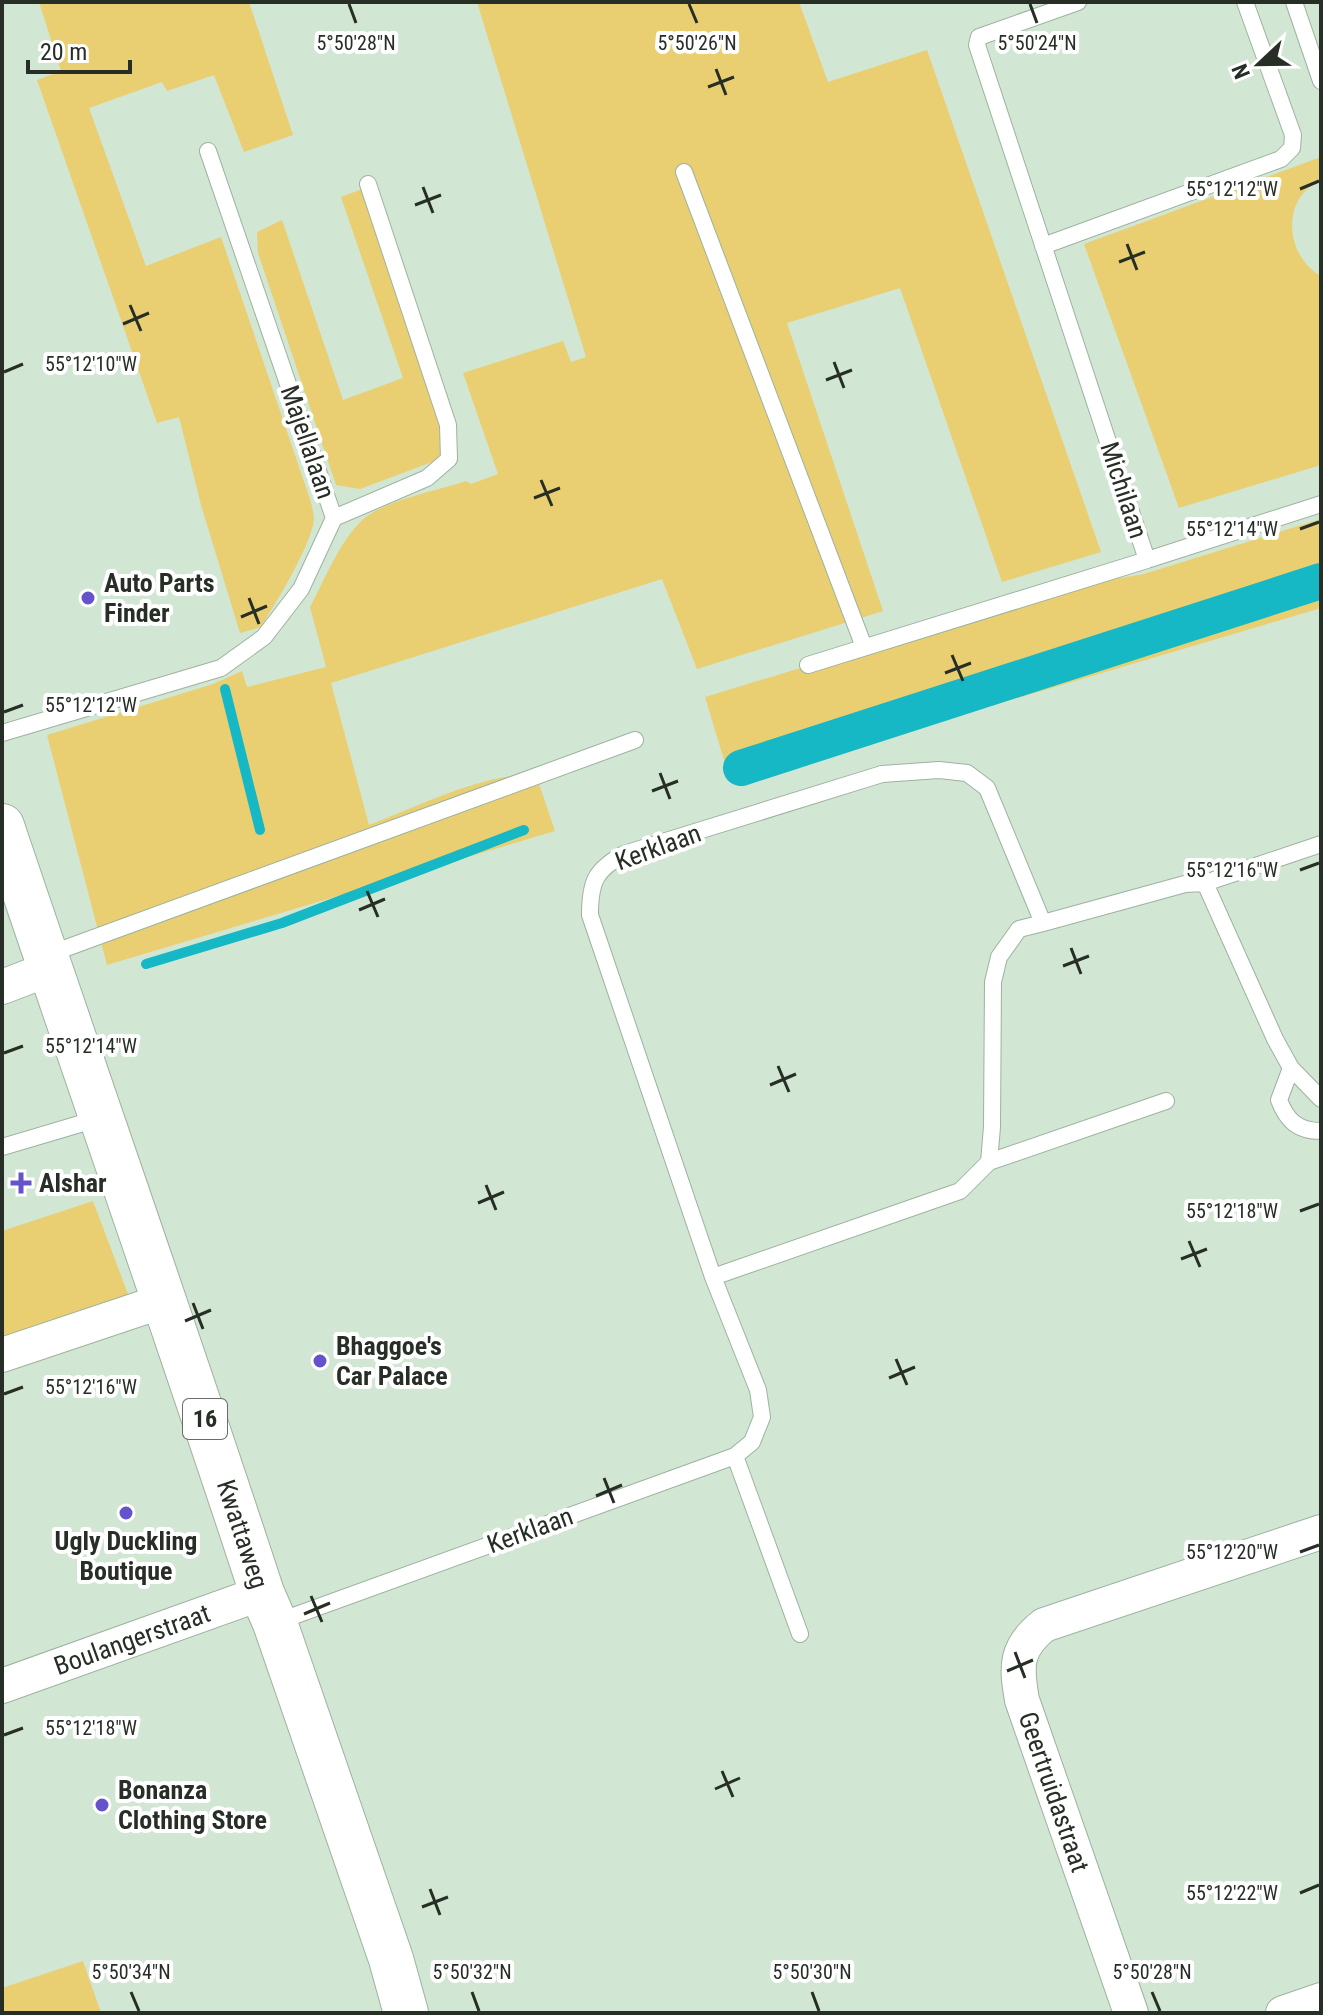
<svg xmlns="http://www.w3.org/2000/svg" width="1323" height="2015" viewBox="0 0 1323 2015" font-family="'Roboto Condensed',sans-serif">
	<rect width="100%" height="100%" fill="#d1e6d3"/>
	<path fill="#eacf72" d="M39 2H249L293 135 244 152 214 75 167 91 162 82 89 108 146 266 221 237 311 502C312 508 314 514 314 520 310 548 276 602 261 627L240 633 201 505 179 417 157 423 37 80 61 71Z
		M477 2H799L828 82 927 50 1101 552 1002 582 900 288 787 323 883 611 697 669 662 579 331 683 369 825C417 807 485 772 536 775L555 831 107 965 47 735 213 684 242 671 247 687 326 667 310 607C324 581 343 534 366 517 388 500 439 490 466 481L471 484 498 474 463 373 563 341 571 362 586 357Z
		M1321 157V180C1280 198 1285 256 1321 276V465L1179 508 1084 244Z
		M362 189 438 407 442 439 440 459 360 489 336 485 258 253 257 232 282 220 343 400 403 378 341 197Z
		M1321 519V608L731 783 705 697 935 627 1102 581 1144 574Z
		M93 1201 131 1302 2 1345V1231Z
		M83 1961 101 2013H2V1988Z"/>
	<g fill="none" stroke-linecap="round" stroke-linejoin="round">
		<path stroke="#15b8c4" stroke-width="10" d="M225 689 260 830
			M146 964 282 923 524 830"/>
		<path stroke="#15b8c4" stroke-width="36" d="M741 768 1321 581"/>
		<defs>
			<path id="service" d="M1078 2 979 37 977 45 1147 560 1321 504
				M1294 2 1321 81
				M684 172 864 647
				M1043 246 1281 159 1292 148 1293 135 1245 2
				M334 518 427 478 449 459 448 425 368 184
				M808 665 1147 560
				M2 733 221 668 264 637 301 589 334 518 208 151
				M1205 883 1275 1039 1291 1068 1321 1099
				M47 955 635 740
				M1291 1068 1279 1100C1287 1121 1298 1131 1321 1131
				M2 1147 100 1118
				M989 1162 1166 1101
				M713 1277 960 1191 989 1162 992 1127 993 982 999 957 1019 929 1043 923
				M735 1456 800 1634
				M277 1622 735 1456 752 1442 762 1417 758 1390 713 1277 590 915C590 882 595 870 624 854L882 774 939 770 967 773 987 788 1043 923 1185 884 1205 883 1321 844"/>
			<g id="minor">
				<path d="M2 987 49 969"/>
				<path d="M2 1355 166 1300"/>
				<path id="s1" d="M2 1686 262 1593"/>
				<path d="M1131 2013 1022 1700C1016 1666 1015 1648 1044 1625L1321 1532"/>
				<path d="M1283 2013 1321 2000"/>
			</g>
			<g id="primary">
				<path id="s2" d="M2 826C88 1082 178 1336 262 1593L275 1623 391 1959 406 2013"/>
			</g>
		</defs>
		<use href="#service" stroke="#9db29f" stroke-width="18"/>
		<use href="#minor" stroke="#9db29f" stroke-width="36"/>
		<use href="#primary" stroke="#9db29f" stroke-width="46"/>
		<use href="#service" stroke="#fff" stroke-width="16"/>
		<use href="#minor" stroke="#fff" stroke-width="34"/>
		<use href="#primary" stroke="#fff" stroke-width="44"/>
	</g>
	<path fill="none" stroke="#262e26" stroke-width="3" d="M349 4 356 23M689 4 697 23M1030 4 1037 23M716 69 726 95M708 87 734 77M423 187 433 213M1300 189 1319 181M415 205 441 195M1127 244 1137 270M1119 262 1145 252M130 305 141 331M123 324 149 313M834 362 844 388M4 372 23 364M826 380 852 370M541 480 552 506M534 498 560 488M1300 529 1319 522M249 598 259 624M241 617 267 606M952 655 963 681M945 673 971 663M4 712 23 705M660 773 670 799M652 791 678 781M1300 870 1319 863M367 891 378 917M359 910 385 899M1071 948 1081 974M1063 966 1089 956M4 1053 23 1046M778 1066 789 1092M770 1085 796 1074M486 1185 496 1210M478 1203 504 1192M1300 1211 1319 1204M1189 1241 1200 1267M1181 1259 1207 1249M193 1303 203 1329M185 1321 211 1310M896 1359 907 1385M889 1378 915 1367M4 1394 23 1387M604 1478 614 1503M596 1496 622 1485M1300 1552 1319 1545M311 1596 322 1622M304 1614 330 1603M1015 1652 1025 1678M1007 1671 1033 1660M4 1735 23 1728M722 1771 733 1797M715 1789 740 1778M430 1889 440 1915M1300 1893 1319 1885M422 1907 448 1897M131 1992 139 2011M472 1992 479 2011M812 1992 819 2011M1152 1992 1160 2011"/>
	<g fill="#6553cc" stroke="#fff" stroke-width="3">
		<circle cx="88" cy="598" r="8"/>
		<path d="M17 1171h8v8h8v8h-8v8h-8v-8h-8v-8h8z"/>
		<circle cx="320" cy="1361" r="8"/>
		<circle cx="126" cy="1513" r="8"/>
		<circle cx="102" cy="1805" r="8"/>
	</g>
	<g text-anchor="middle" stroke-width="8" stroke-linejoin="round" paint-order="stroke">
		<rect fill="#fff" stroke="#676d67" stroke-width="2" x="183" y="1399" width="44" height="40" rx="6"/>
		<g font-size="24" font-weight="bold" fill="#262e26">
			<text x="205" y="1427">16</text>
		</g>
		<g font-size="26" fill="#262e26" stroke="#fff">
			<text transform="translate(308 442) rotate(71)" y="9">Majellalaan</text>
			<text transform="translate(1124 490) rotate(72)" y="9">Michilaan</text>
			<text transform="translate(658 847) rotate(-20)" y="9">Kerklaan</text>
			<text transform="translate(530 1530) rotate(-20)" y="9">Kerklaan</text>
			<text dy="9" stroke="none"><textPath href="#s2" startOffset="748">Kwattaweg</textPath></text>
			<text dy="9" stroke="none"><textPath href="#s1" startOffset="138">Boulangerstraat</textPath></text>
			<text transform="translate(1054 1792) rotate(71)" y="9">Geertruidastraat</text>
		</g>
		<g font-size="26" font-weight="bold" fill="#262e26" stroke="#fff" text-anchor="start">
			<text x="104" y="592">Auto Parts<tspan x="104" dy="30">Finder</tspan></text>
			<text x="39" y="1192">Alshar</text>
			<text x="336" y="1355">Bhaggoe's<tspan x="336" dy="30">Car Palace</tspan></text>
			<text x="126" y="1550" text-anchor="middle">Ugly Duckling<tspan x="126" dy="30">Boutique</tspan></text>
			<text x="118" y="1799">Bonanza<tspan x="118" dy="30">Clothing Store</tspan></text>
		</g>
	</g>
	<g font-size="20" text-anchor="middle" fill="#262e26" stroke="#fff" stroke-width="8" stroke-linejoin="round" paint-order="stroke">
		<text x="697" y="50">5°50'26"N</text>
		<text x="1037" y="50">5°50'24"N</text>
		<text x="356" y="50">5°50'28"N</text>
		<text x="1232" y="196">55°12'12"W</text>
		<text x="91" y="371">55°12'10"W</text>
		<text x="1232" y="536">55°12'14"W</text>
		<text x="91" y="712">55°12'12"W</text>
		<text x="1232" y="877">55°12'16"W</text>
		<text x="91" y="1053">55°12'14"W</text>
		<text x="1232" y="1218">55°12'18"W</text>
		<text x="91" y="1394">55°12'16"W</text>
		<text x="1232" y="1559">55°12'20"W</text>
		<text x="91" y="1735">55°12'18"W</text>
		<text x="1232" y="1900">55°12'22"W</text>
		<text x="131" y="1979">5°50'34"N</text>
		<text x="472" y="1979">5°50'32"N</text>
		<text x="812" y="1979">5°50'30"N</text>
		<text x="1152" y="1979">5°50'28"N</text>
	</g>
	<rect width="1323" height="2015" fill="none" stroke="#262e26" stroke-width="8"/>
	<g transform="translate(1259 64) rotate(248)" stroke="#ffffff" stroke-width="6" paint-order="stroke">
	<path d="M0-6L14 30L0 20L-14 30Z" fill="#262e26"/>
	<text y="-12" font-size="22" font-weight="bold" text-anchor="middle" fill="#262e26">N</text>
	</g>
	<path d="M28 60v12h102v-12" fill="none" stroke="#262e26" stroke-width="4"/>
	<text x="40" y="60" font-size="24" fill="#262e26" stroke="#ffffff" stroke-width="6" paint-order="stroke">20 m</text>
</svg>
